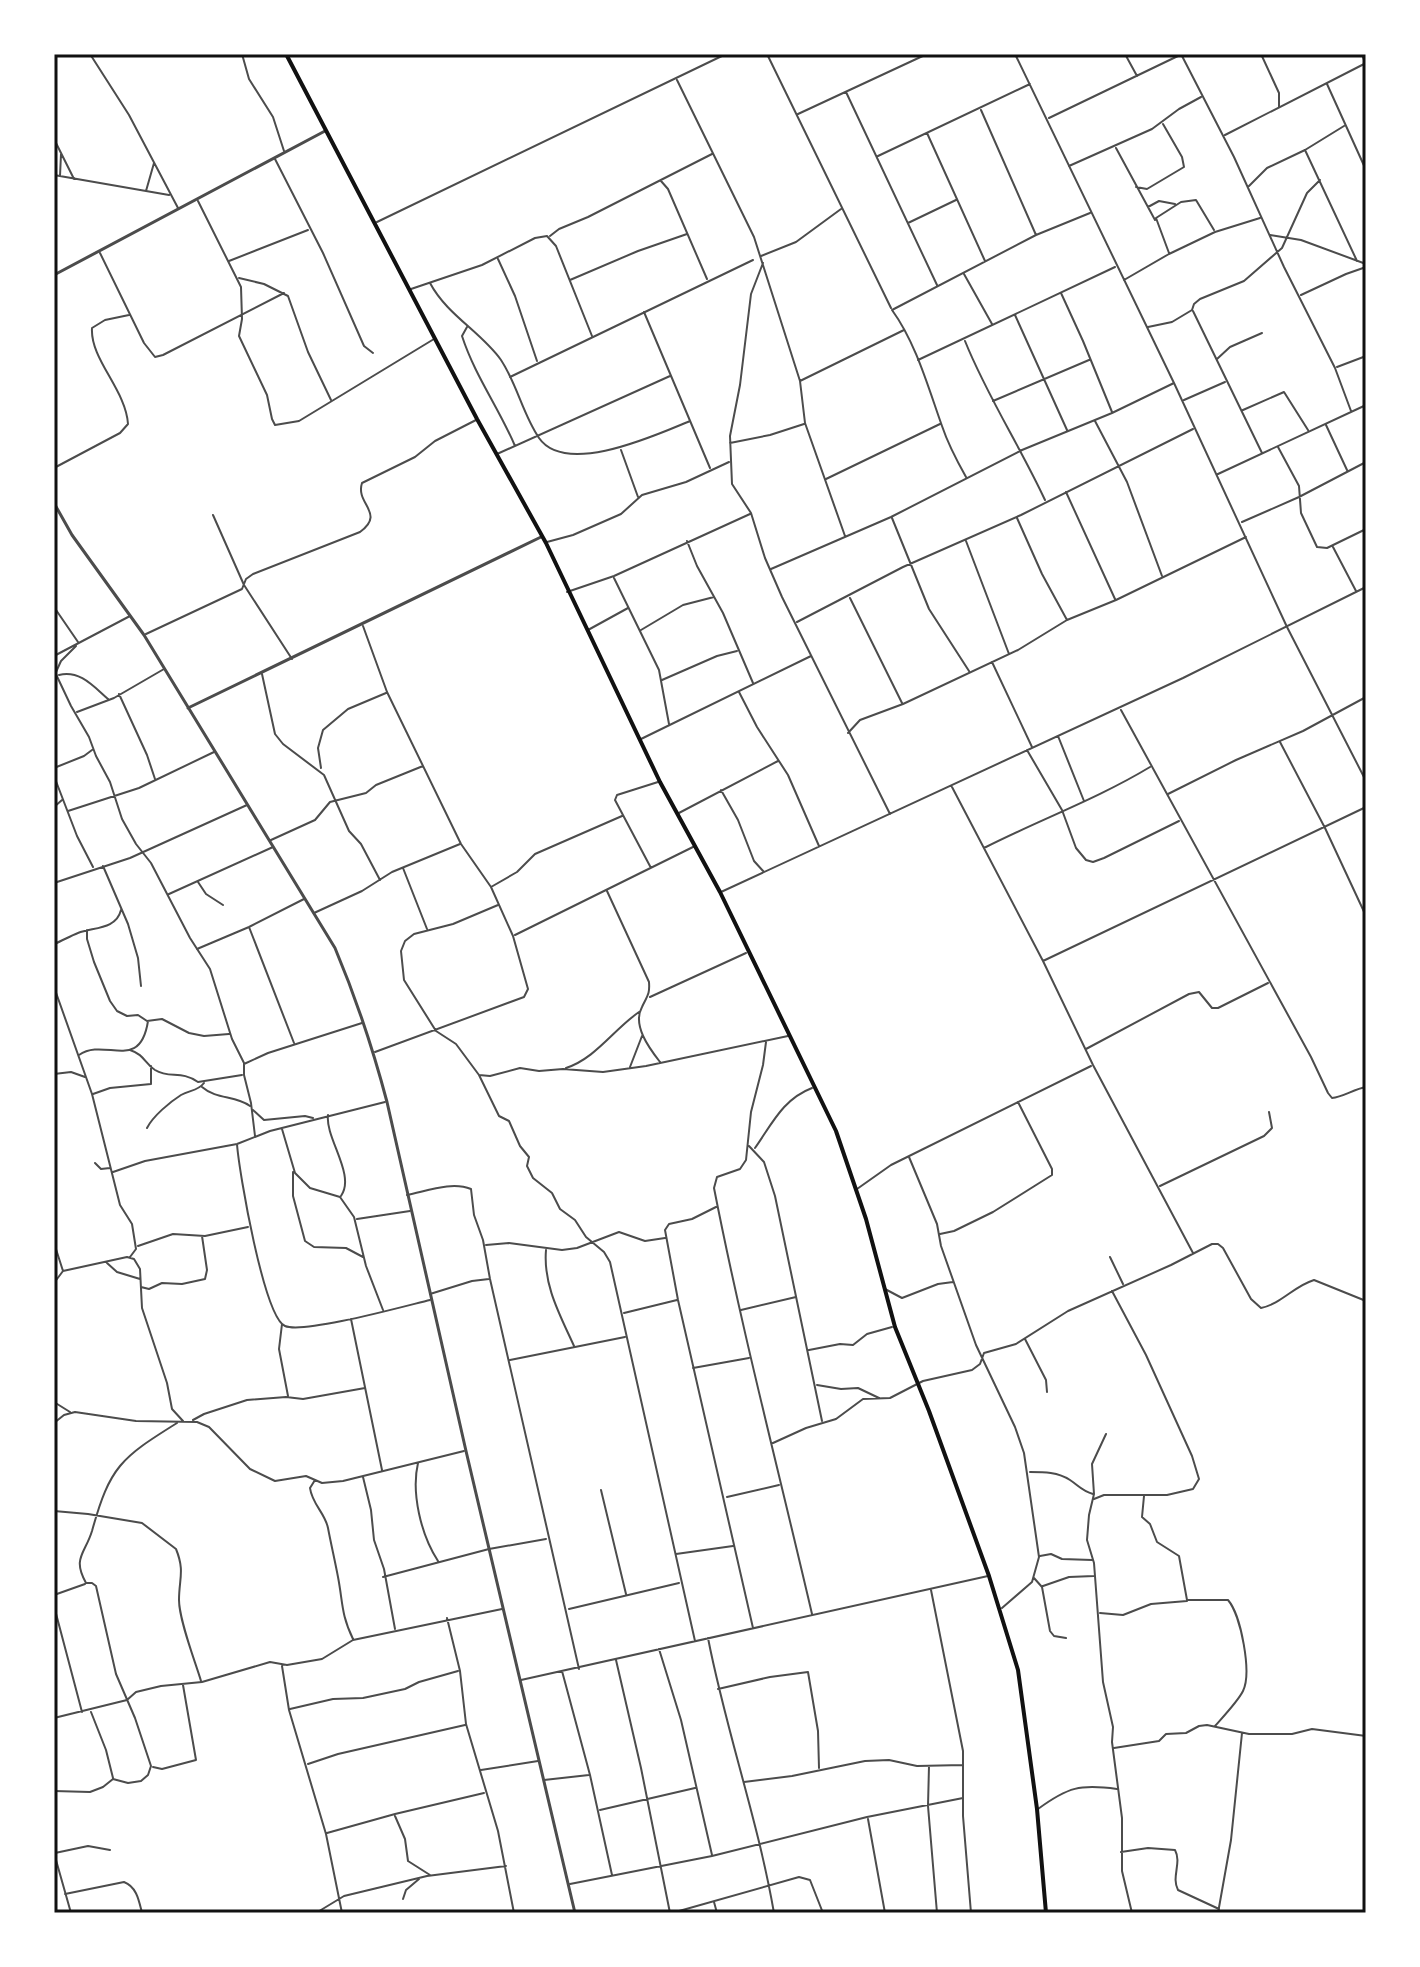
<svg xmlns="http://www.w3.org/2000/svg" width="1420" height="1967" viewBox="0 0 1420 1967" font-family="Barlow,sans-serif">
	<rect width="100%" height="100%" fill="#fff"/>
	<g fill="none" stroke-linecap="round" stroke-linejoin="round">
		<path stroke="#4c4c4c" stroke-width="2" d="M90 54 129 115 178 208
			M242 54 249 79 273 117 284 151
			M767 54 891 308
			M1015 54 1174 383 1287 627 1366 781
			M1125 54 1137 76
			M1181 54 1234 157 1284 267 1335 368 1351 411
			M1261 54 1279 93V107
			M1362 54 1365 63
			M677 80 754 237 800 381
			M1327 84 1366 170
			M846 92 937 285
			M981 110 1036 235
			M798 114 927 54
			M1049 118 1180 55
			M927 133 985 261
			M1225 135 1366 63
			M54 139 74 179
			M1116 148 1155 220
			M1305 150 1357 261
			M878 156 1030 84
			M275 159 323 253 364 346 373 353
			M1069 166 1152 129 1179 109 1201 97
			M54 175 169 195
			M60 176 61 154
			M661 181 668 189 707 279
			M1249 186 1267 168 1305 150 1344 126
			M1136 187 1147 189 1184 167 1182 157 1163 124
			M146 191 154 163
			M198 201 241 287 242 319 239 336 267 395 272 419 275 425 299 421 434 339
			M1148 207 1159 201 1175 204
			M377 222 726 54
			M908 223 956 200
			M1270 235 1301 240 1366 264
			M550 236 559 229 588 217 712 154
			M100 253 144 343 155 357 163 355 284 293
			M1169 253 1156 218 1181 202 1196 200 1214 230
			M761 256 796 242 841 209
			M498 259 515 296 537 361
			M229 261 308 230
			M763 263 751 294 740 385 730 436 732 484 751 513 765 558 782 597 890 814
			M964 274 992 324
			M239 278 264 284 288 296 308 352 331 400
			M570 280 638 251 687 234
			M1124 280 1169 254 1215 232 1260 218
			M430 283C447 315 481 332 501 360 517 384 523 415 539 438 566 477 658 434 690 421
			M411 289 482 265 535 238 547 236 556 246 592 336
			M1061 293 1083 341 1112 412
			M1301 295 1346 274 1366 267
			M1193 311 1262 453
			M644 312 710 468
			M1015 315 1067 430
			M467 327 462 336C475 376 499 408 515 446
			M1148 327 1172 322 1192 310 1194 304 1200 299 1244 281 1282 248 1307 193 1320 180
			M965 341C987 396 1020 446 1045 500
			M1217 359 1230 347 1262 333
			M918 360 1115 267
			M1337 367 1366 356
			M510 377 753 260
			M1184 400 1225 382
			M993 401 1089 360
			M1243 410 1284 392 1308 430
			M1095 421 1127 482 1162 576
			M1326 425 1347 470
			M730 443 770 435 804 424
			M1278 447 1299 486 1301 513 1317 547 1327 548 1366 529
			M621 450 638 497
			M497 454 670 376
			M54 468 120 433 128 424C126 390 90 359 92 328L105 320 129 315
			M1218 474 1366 405
			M966 477C957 461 948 444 942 426 928 387 916 343 892 310L1036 235 1090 213
			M826 479 940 424
			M1066 492 1115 599
			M213 515 244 585 292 659
			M892 518 929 609 969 671
			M1017 518 1042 574 1067 620
			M1242 522 1299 497 1366 462
			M845 536 805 423 800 381 904 330
			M687 541 697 566 723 613 753 683
			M966 541 1009 654
			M547 542 573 535 621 514 642 495 686 482 729 462
			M1333 547 1356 591
			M771 569 891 517 1022 450 1112 413 1174 383
			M614 578 659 670 669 724
			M567 592 614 576 750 514
			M850 598 902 703
			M54 607 78 642
			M797 622 903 567 1021 515 1193 429
			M363 626 387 692 461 844 491 887 513 936 528 989 524 997 375 1052
			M588 630 628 608
			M641 630 683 605 714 597
			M146 634 242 589 246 579 253 574 360 532C386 513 355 504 362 483L415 457 435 441 476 420
			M54 656 130 616
			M992 662 1032 747
			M54 670 71 706 89 737 96 756 110 782 122 819 136 844 151 863 190 938 210 969 232 1039 244 1063V1075L251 1103 255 1136
			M56 672 61 661 76 646
			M262 674 275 734 283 744 324 775 349 831 361 844 380 880
			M59 675C80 670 93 686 108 699
			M662 680 717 656 737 651
			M739 692 757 727 788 775 819 846
			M119 694 147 755 155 779
			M1121 710 1311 1057 1328 1093 1332 1098C1343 1097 1354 1089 1366 1087
			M77 712 114 698 164 669
			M848 733 860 720 903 704 1018 650 1067 620 1116 600 1246 537
			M1058 736 1084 801
			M641 739 811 656
			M1280 742 1325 828 1366 916
			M1027 750 1062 810 1076 848 1086 860 1093 862 1104 858 1179 821
			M54 768 84 756 92 750
			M321 768 318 748 323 730 348 709 386 693
			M54 776 77 836 93 867
			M952 787 1043 961 1093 1065 1193 1253
			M721 790 738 820 754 861 764 872
			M1168 794 1236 760 1303 731 1366 697
			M54 807 62 800
			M68 811 139 788 214 752
			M677 814 778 761
			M271 840 315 820 330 802 366 793 376 785 423 766
			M984 848C1039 820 1097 799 1150 767
			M103 866 128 924 138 958 141 986
			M403 868 427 929
			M651 868 615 800 617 795 658 782
			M198 882 206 894 223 905
			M54 883 130 858 247 805
			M491 887 517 872 535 854 622 816
			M607 891 649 982C650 995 647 996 642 1007 632 1025 649 1048 660 1062
			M721 892 1183 678 1366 587
			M169 894 273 847
			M498 905 453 924 414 934 405 941 401 951 404 980 436 1031 456 1044 479 1075 490 1076 520 1068 539 1071 563 1069 603 1072 646 1066 788 1036
			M314 913 362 891 392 872 460 844
			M249 927 294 1043
			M87 930V939L94 962 110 1001 117 1011 127 1016 138 1015 147 1021 162 1019 189 1033 204 1036 229 1034
			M515 935 695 846
			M54 944C62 941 70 936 78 933 93 927 116 930 121 910
			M197 949 249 927 304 899
			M1043 961 1366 807
			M54 987 92 1094 120 1205 132 1224 136 1249 130 1257
			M650 997 746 953
			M766 1042 763 1065 751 1112 746 1160 740 1169 717 1177 714 1188C742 1331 779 1472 812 1614
			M1086 1049 1189 994 1199 992 1212 1008H1218L1268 983
			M130 1050C145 1055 144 1063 155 1070 170 1079 181 1070 198 1082L242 1075
			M79 1055C105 1037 140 1073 148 1021
			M244 1064 268 1053 362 1023
			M630 1067 642 1036
			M566 1068C596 1058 613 1030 639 1012
			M54 1074 71 1072 85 1077
			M479 1075 499 1116 509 1121 520 1146 529 1157 527 1166 533 1178 552 1193 560 1209 575 1220 586 1237 604 1252 610 1262 695 1641
			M202 1087C217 1100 235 1095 250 1106
			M93 1094 110 1088 151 1084V1066
			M253 1110 264 1120 305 1116 313 1118
			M328 1115C325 1138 356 1175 341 1196
			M147 1128C153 1116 170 1102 181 1095 190 1090 198 1091 204 1083
			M282 1129 295 1173 310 1188 340 1197 354 1217 366 1266 383 1310
			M237 1144C239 1172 264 1317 285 1326 304 1334 405 1306 430 1300
			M749 1146 764 1162 775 1196 822 1421
			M755 1148C772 1124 783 1099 812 1088
			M909 1157 937 1224 941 1246 976 1345 1015 1427 1024 1453 1039 1557 1032 1582 1002 1608
			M95 1163 101 1169 110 1168
			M113 1172 145 1161 237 1144 270 1131 385 1102
			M293 1172V1196L305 1241 314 1247 346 1248 363 1257
			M1160 1186 1264 1136 1272 1128 1269 1112
			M857 1189 891 1165 1091 1066
			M407 1195C427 1191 452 1181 471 1189L474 1215 483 1240 490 1279 579 1669
			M716 1207 692 1219 669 1224 665 1230 678 1300 753 1628
			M357 1219 410 1211
			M54 1231 55 1246 63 1271 54 1283
			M940 1234 954 1231 993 1212 1052 1175V1169L1018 1102
			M486 1245 509 1243 562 1250 577 1248 619 1232 645 1241 665 1238
			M138 1246 173 1234 205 1236 248 1227
			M546 1250C543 1285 560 1315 574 1346
			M1110 1257 1123 1284
			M107 1263 117 1272 140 1279
			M63 1271 127 1257 134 1259 140 1269 142 1308 167 1383 172 1409 183 1421
			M141 1287 149 1289 162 1283 182 1284 205 1279 207 1270 202 1236
			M885 1289 902 1298 938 1284 953 1282
			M430 1294 472 1281 489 1279
			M741 1310 796 1297
			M624 1313 677 1300
			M351 1319 382 1470
			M282 1324 279 1349 288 1396
			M1025 1339 1046 1380 1047 1392
			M809 1350 840 1344 853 1345 867 1334 892 1327
			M510 1360 625 1337
			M54 1362 55 1361
			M693 1368 749 1358
			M817 1385 841 1389 858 1388 879 1398
			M54 1402 70 1412
			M193 1420 204 1414 247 1400 286 1397 303 1399 365 1388
			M54 1423 64 1415 75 1412 136 1421 197 1422 209 1427 250 1469 275 1481 306 1476 322 1483 343 1481 464 1451
			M1106 1434 1092 1464 1094 1494 1089 1515 1087 1540 1094 1563 1103 1682 1113 1727 1112 1742 1122 1818V1871L1132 1913
			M773 1443 806 1428 836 1419 863 1399 890 1398 923 1381 972 1370 980 1364 984 1353 1016 1344 1068 1311 1171 1265 1212 1244H1218L1223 1248 1251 1299 1261 1308C1281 1304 1294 1286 1314 1280L1366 1301
			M418 1463C411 1493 421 1535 438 1561
			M1030 1472C1044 1472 1058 1472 1070 1480 1079 1486 1082 1491 1093 1494
			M363 1477 371 1510 374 1540 384 1569 395 1629
			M315 1480 310 1488C312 1504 325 1513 328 1528 331 1544 335 1561 338 1577 343 1603 341 1614 353 1639
			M601 1490 626 1594
			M1144 1496 1142 1517 1150 1524 1157 1542 1179 1556 1187 1600H1228C1241 1615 1252 1673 1243 1691 1238 1701 1223 1717 1215 1726
			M727 1497 779 1485
			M1094 1499 1104 1495H1167L1193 1489 1199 1479 1192 1456 1146 1355 1112 1291
			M54 1511 88 1514 142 1523 176 1549C185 1571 179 1579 179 1600 179 1620 195 1661 201 1681
			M676 1554 733 1546
			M1040 1556 1051 1554 1062 1559 1092 1560
			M383 1577 489 1549 546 1539
			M1034 1578 1042 1587 1050 1631 1054 1636 1066 1638
			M1043 1586 1069 1577 1094 1576
			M931 1590 963 1751V1816L971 1913
			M54 1595 85 1584
			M54 1606 82 1712
			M569 1609 679 1583
			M1100 1613 1123 1615 1151 1604 1187 1601
			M447 1618 460 1671 466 1724 498 1831 514 1913
			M708 1638C726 1731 758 1820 774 1913
			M659 1649 681 1720 712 1855
			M616 1660 641 1768 670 1913
			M282 1666 289 1710 326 1834 342 1913
			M562 1671 590 1775 612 1875
			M521 1680 988 1576
			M718 1689 770 1677 808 1672 818 1731 819 1768
			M290 1709 333 1699 363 1698 405 1689 419 1682 458 1671
			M91 1712 106 1750 113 1778
			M54 1718 127 1700 136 1692 161 1686 202 1682 270 1662 287 1665 322 1659 353 1640 502 1609
			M1114 1748 1159 1741 1166 1734 1186 1733 1199 1726 1207 1725 1249 1734H1292L1312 1729 1366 1736
			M308 1764 338 1754 465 1725
			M929 1766 928 1806 937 1913
			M153 1767 162 1769 196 1760 183 1685
			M481 1770 538 1761
			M544 1780 589 1775
			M744 1782 792 1776 865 1761 889 1760 917 1766 963 1765
			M54 1791 90 1792 103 1787 113 1779 128 1783 141 1781 148 1775 151 1766 135 1718 116 1674 96 1586 92 1583H86C72 1558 85 1554 92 1531 110 1466 121 1458 177 1423
			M1038 1809C1068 1787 1080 1784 1117 1789
			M600 1810 695 1788
			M395 1816 405 1839 408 1861 430 1875
			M868 1819 885 1913
			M327 1833 395 1814 484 1793
			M1121 1852 1148 1848 1175 1850C1182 1863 1171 1877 1178 1890L1219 1909
			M54 1853 71 1913
			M55 1853 88 1846 110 1850
			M570 1884 712 1856 867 1817 963 1798
			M65 1894 124 1882C137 1887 139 1901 142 1913
			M403 1899 406 1890 419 1879
			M714 1902 717 1913
			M316 1913 344 1896 427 1876 506 1866
			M672 1913 799 1877 810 1880 823 1913
			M1218 1913 1231 1840 1242 1733"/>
		<path stroke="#4c4c4c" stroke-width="3" d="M54 275 325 131
			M54 503 72 535 144 635 335 948C356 998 373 1049 387 1102L466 1451 575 1913
			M188 708 541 537"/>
		<path stroke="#111" stroke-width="4" d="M286 54 477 419 546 543 660 782 720 892 836 1131 866 1219 895 1327 929 1411 989 1576 1018 1670 1037 1809 1046 1913"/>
	</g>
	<rect width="1420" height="1967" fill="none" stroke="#ffffff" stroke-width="112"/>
	<rect x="56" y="56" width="1308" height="1855" fill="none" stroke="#111" stroke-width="3"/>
</svg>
